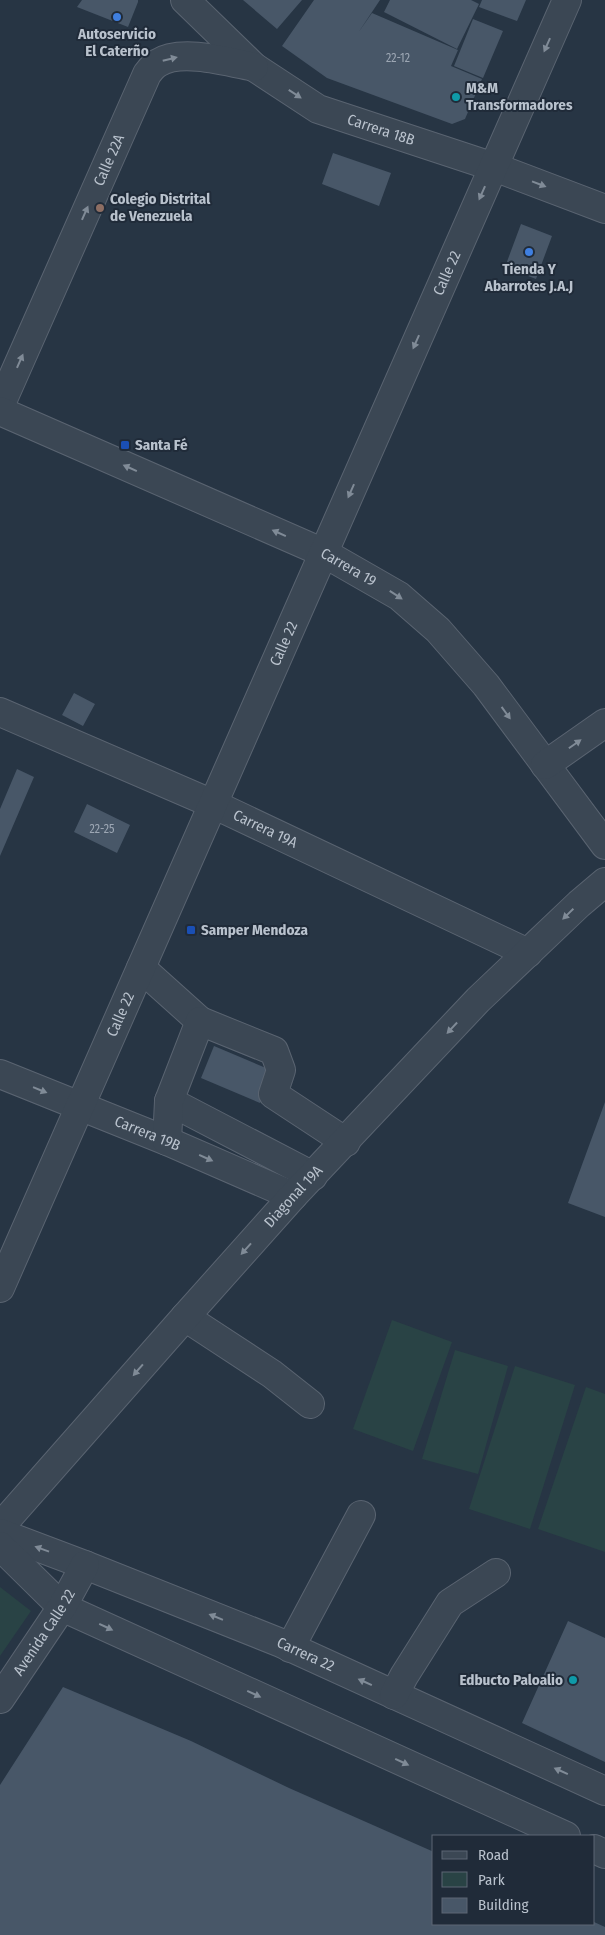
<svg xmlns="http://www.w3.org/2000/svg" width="605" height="1935" viewBox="0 0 605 1935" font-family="'Fira Sans Condensed',sans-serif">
	<rect width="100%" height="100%" fill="#273544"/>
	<path fill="#294345" d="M392 1320 452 1342 413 1451 353 1429Z
		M455 1350 508 1366 478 1474 422 1459Z
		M515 1366 575 1385 530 1529 469 1509Z
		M586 1387 605 1394V1552L538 1529Z
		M0 1587 31 1611 0 1656Z"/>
	<path fill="#485768" d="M82 0H138V2L128 27 77 7Z
		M243 0H302L277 29Z
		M314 0H380L358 33 372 13 458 50 451 66 482 79 465 119 452 124 327 78 282 46Z
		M390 0H471L479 4 457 49 384 12Z
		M482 0H526L517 21 479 7Z
		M473 19 503 31 483 78 454 66Z
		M333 153 391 173 379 206 322 184Z
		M521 224 552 236 536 279 505 267Z
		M74 693 95 704 83 726 62 715Z
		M17 769 34 777 0 856V809Z
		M87 804 130 825 117 853 74 832Z
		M214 1046 273 1071 260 1103 201 1078Z
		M605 1102V1217L568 1203Z
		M568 1621 605 1638V1762L522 1723Z
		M63 1687 191 1741 289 1788 434 1852V1924H594V1922L605 1927V1935H0V1785Z"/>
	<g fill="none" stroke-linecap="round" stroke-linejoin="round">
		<defs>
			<g id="minor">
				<path id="s1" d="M185 0 254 67 318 109 494 167 605 209"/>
				<path id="s2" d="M0 406 147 74C150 70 154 65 158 63 181 48 229 62 254 67"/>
				<path id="s3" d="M0 411 324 553 399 596 438 630 486 685 605 845"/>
				<path id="s4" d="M0 712 213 804 528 953"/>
				<path d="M545 765 605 723"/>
				<path d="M141 968 200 1021"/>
				<path id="s5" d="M0 1074 167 1141 293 1196"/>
				<path d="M169 1101 313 1176"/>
				<path d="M167 1141 169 1101 200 1021 274 1051 281 1070 273 1094 346 1142"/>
				<path id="s6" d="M0 1288 567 0"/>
				<path d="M185 1317 272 1374 310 1404"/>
				<path id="s7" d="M0 1527 185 1317 293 1196 478 1000 579 904 605 882"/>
				<path id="s8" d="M0 1533 85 1565 281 1643 605 1791"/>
				<path d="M0 1546 62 1607 566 1836"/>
				<path d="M290 1648 361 1515"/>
				<path d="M394 1695 404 1676 450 1603 496 1573"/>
				<path id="s9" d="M0 1699 62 1607 85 1565"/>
				<path d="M594 1849 605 1854"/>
			</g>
		</defs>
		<use href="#minor" stroke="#5a6471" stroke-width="30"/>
		<use href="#minor" stroke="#3b4754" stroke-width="28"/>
	</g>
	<defs><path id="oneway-solid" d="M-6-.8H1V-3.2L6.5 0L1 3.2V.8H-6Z" transform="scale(1.25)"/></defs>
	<g fill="#808b97">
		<use href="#oneway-solid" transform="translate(547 45) rotate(114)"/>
		<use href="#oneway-solid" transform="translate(170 59) rotate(-14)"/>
		<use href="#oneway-solid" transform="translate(295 94) rotate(33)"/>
		<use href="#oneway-solid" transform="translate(539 184) rotate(21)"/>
		<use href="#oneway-solid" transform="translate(482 193) rotate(114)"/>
		<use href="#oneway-solid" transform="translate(85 213) rotate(-66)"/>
		<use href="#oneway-solid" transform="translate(416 342) rotate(114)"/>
		<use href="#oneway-solid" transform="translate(20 361) rotate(-66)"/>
		<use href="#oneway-solid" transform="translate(130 468) rotate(-156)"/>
		<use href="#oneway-solid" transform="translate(351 491) rotate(114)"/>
		<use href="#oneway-solid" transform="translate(279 533) rotate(-156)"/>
		<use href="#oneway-solid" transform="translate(396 595) rotate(33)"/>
		<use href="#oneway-solid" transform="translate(506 713) rotate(54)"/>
		<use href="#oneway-solid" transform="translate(575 744) rotate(-35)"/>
		<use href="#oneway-solid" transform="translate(568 914) rotate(136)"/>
		<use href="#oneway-solid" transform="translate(452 1028) rotate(133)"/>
		<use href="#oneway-solid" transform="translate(40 1090) rotate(22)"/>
		<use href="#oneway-solid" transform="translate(206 1158) rotate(24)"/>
		<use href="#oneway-solid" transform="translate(246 1249) rotate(132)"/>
		<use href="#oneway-solid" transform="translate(138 1370) rotate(131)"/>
		<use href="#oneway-solid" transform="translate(42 1549) rotate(-160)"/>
		<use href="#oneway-solid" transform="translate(216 1617) rotate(-158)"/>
		<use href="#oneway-solid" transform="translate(106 1627) rotate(25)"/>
		<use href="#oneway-solid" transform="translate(365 1682) rotate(-156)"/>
		<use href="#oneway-solid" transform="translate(254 1694) rotate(25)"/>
		<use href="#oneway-solid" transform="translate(402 1762) rotate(25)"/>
		<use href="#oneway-solid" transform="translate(561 1771) rotate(-156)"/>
	</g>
	<g fill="#3f7fe0" stroke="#202b39" stroke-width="2">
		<circle cx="117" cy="17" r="5"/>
		<circle cx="529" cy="252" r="5"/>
	</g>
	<g fill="#0f9aa8" stroke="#202b39" stroke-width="2">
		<circle cx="456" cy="97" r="5"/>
		<circle cx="573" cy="1680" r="5"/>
	</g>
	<circle fill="#8d6e63" stroke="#202b39" stroke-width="2" cx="100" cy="208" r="5"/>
	<g fill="#1a4fb4" stroke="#202b39" stroke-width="2">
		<rect x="120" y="440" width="10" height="10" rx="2.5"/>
		<rect x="186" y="925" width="10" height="10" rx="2.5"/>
	</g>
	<g text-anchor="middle" stroke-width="4" stroke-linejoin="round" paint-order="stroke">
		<g font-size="12" fill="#9da7b4">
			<text x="398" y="62">22-12</text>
			<text x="102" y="833">22-25</text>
		</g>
		<g font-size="15" font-weight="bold" fill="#b9c2cd" stroke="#202b39" text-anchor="start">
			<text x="117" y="39" text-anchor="middle">Autoservicio<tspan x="117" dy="17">El Caterño</tspan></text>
			<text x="466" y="93">M&amp;M<tspan x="466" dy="17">Transformadores</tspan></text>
			<text x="110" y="204">Colegio Distrital<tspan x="110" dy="17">de Venezuela</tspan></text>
			<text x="529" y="274" text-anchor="middle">Tienda Y<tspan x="529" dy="17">Abarrotes J.A.J</tspan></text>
			<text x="135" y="450">Santa Fé</text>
			<text x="201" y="935">Samper Mendoza</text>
			<text x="563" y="1685" text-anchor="end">Edbucto Paloalio</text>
		</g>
		<g font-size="15" fill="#b9c2cd" stroke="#202b39">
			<text dy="5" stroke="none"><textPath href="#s1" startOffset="239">Carrera 18B</textPath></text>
			<text dy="5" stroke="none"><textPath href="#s2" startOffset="269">Calle 22A</textPath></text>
			<text dy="5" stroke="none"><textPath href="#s6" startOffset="1109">Calle 22</textPath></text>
			<text dy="5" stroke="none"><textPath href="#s3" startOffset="382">Carrera 19</textPath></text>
			<text dy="5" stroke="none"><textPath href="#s6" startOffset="704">Calle 22</textPath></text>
			<text dy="5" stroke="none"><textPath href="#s4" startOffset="290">Carrera 19A</textPath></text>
			<text dy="5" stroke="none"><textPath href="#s6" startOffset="299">Calle 22</textPath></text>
			<text dy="5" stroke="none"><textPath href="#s5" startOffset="159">Carrera 19B</textPath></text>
			<text dy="5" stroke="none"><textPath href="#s7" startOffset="442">Diagonal 19A</textPath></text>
			<text dy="5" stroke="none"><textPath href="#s9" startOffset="80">Avenida Calle 22</textPath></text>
			<text dy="5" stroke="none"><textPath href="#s8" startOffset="329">Carrera 22</textPath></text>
		</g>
	</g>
	<rect x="432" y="1835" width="162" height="90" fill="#202b39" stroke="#5d6774"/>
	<rect x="442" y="1851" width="25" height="8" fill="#3b4754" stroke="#5d6774"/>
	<text x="478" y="1860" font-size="15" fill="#b9c2cd">Road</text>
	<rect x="442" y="1872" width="25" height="15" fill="#294345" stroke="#5d6774"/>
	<text x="478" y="1885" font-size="15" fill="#b9c2cd">Park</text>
	<rect x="442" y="1898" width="25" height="15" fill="#485768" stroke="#5d6774"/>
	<text x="478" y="1910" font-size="15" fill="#b9c2cd">Building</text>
</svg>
